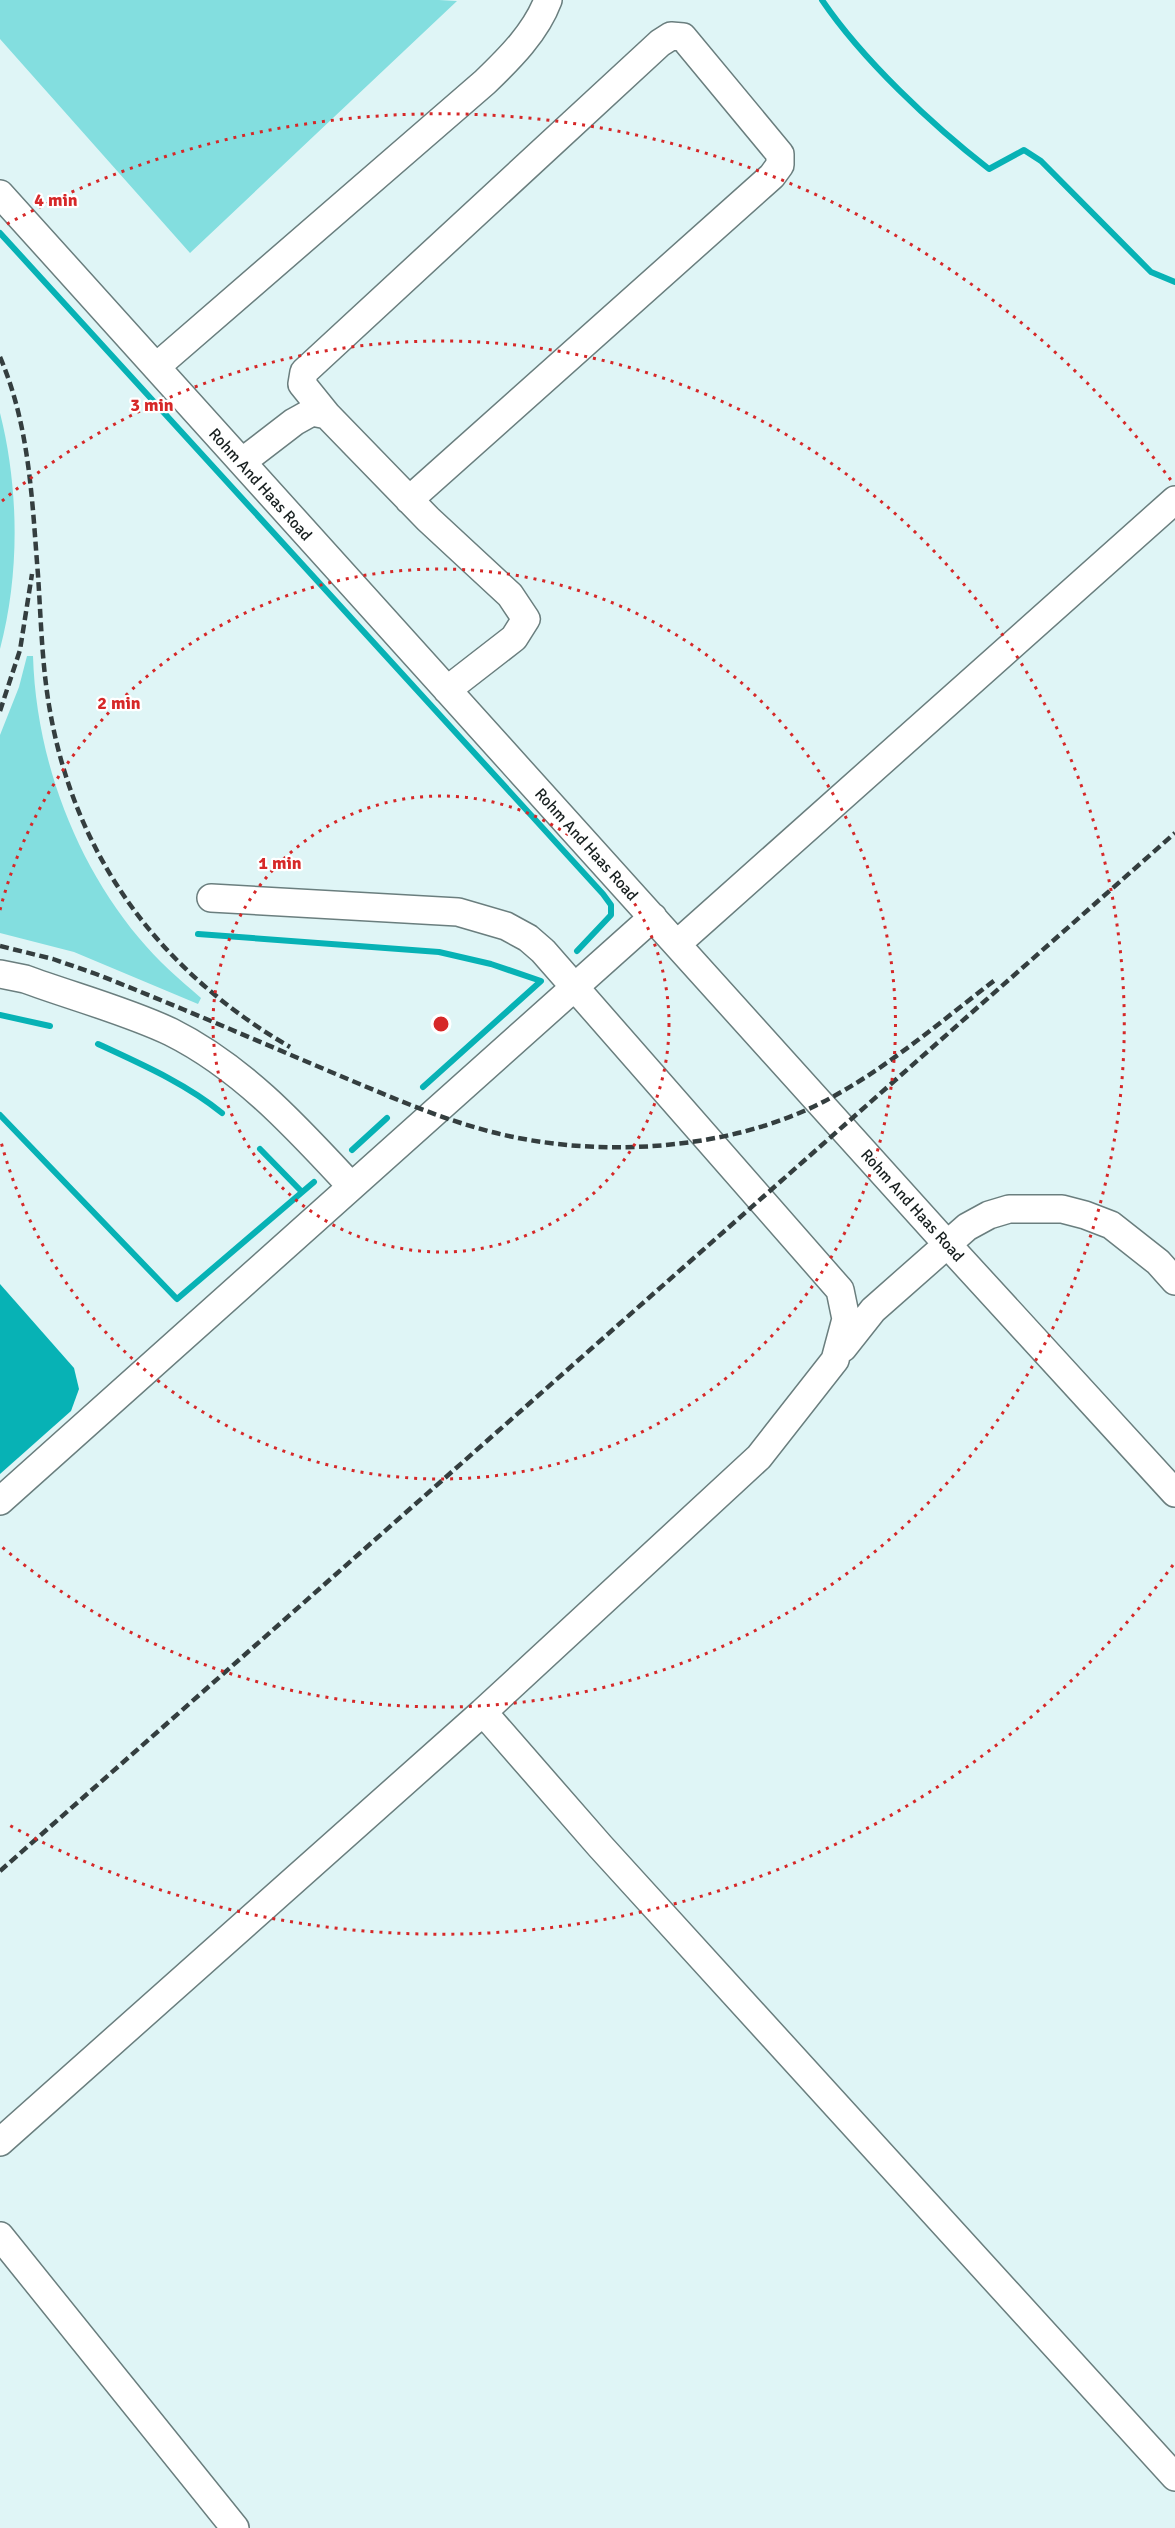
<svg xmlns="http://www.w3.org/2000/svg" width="1175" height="2528" viewBox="0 0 1175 2528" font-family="Signika,sans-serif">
	<rect width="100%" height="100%" fill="#dff5f6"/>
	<path fill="#83dedf" d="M0 0H439L457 1 190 253 0 39Z
		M0 413C19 488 20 574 0 649Z
		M27 656H33C36 757 74 860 139 938 157 960 179 979 201 998L198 1004 74 952 0 933V735L19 687Z"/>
	<path fill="#07b2b5" d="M0 1284 74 1368 79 1389 71 1411 0 1474Z"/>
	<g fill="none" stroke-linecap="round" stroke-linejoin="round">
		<path stroke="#07b2b5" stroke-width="6" d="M822 0C862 59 932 125 989 169L1024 150 1041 161 1151 272 1175 282
			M0 233 603 894 611 905V915L577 951
			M198 934 439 952 491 964 541 981 423 1087
			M0 1015 50 1026
			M98 1044C141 1064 185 1083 222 1113
			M0 1115 177 1299 314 1182
			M260 1149 302 1192
			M352 1150 387 1118"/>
		<defs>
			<path id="minor" d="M0 194 947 1244 1175 1493
				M156 367 485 82C510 58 536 32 548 0
				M327 415 302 384 304 372 660 43 671 36 683 37 780 154V165L772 176 409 500
				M242 462 294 422 312 412 327 415 428 519 510 595 526 619 514 638 447 690
				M211 898 458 912 506 926 528 938 543 951 840 1290 846 1319 835 1360 759 1457 483 1712 600 1846 1175 2477
				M677 944 1175 500
				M0 974 25 979C71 996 127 1011 171 1032 243 1068 297 1128 351 1186
				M843 1348 873 1310 967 1227 989 1215 1009 1209H1062L1085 1215 1111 1225 1158 1262 1175 1281
				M0 1501 653 917
				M0 2142 483 1712
				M0 2236 235 2528"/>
		</defs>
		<use href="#minor" stroke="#6a7e7e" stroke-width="30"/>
		<use href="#minor" stroke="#fff" stroke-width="27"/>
		<path stroke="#343e3f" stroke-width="4.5" stroke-dasharray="9 4.5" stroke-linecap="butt" d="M0 357C30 427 32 501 38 575 41 620 42 667 50 711 76 859 161 972 290 1047
			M0 711 20 650 32 574
			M0 946 53 959 96 974C175 1005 253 1039 331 1072 384 1094 437 1118 492 1132 596 1159 727 1151 823 1102 885 1070 940 1022 995 980
			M0 1871 1175 833"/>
	</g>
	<g fill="none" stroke="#d62828" stroke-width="3" stroke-dasharray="3 6">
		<circle cx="441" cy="1024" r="228"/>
		<path d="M0 910A455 455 0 1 1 0 1138"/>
		<path d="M2 501A683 683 0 1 1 2 1547"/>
		<path d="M1173 1565A910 910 0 0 1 7 1824M7 224A910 910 0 0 1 1173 483"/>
	</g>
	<g text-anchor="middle" stroke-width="4.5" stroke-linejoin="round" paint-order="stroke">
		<g font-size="16" fill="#182020" stroke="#fff">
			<text transform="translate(261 484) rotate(48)" y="6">Rohm And Haas Road</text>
			<text transform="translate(587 844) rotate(48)" y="6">Rohm And Haas Road</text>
			<text transform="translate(913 1205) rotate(48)" y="6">Rohm And Haas Road</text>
		</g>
	</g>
	<circle cx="441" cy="1024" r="9" fill="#d62828" stroke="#fff" stroke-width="3"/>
	<g font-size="18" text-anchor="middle" font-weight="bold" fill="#d62828" stroke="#fff" stroke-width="4.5" stroke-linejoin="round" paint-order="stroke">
		<text x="56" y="206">4 min</text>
		<text x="152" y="411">3 min</text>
		<text x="119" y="709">2 min</text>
		<text x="280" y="869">1 min</text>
	</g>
</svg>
